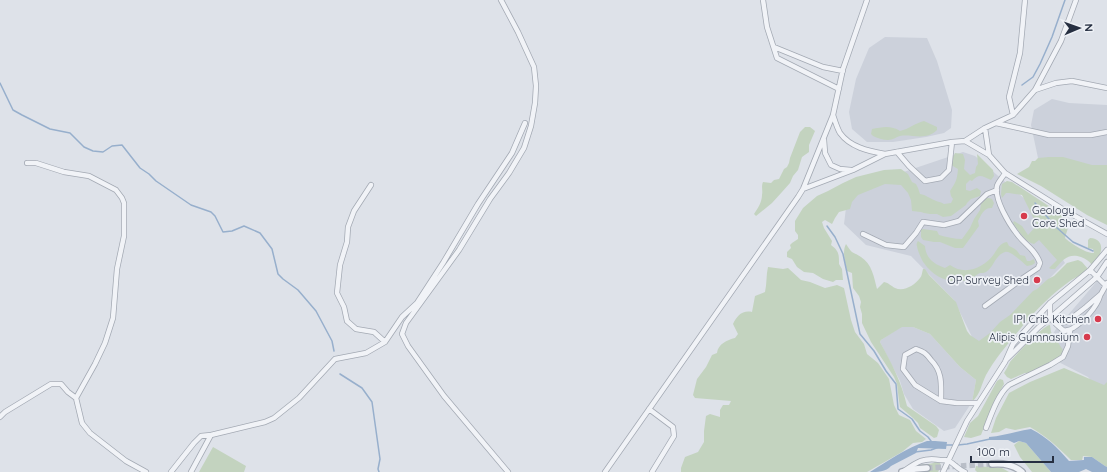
<svg xmlns="http://www.w3.org/2000/svg" width="1107" height="472" viewBox="0 0 1107 472" font-family="Quicksand,sans-serif">
	<rect width="100%" height="100%" fill="#dee2e9"/>
	<path fill="#ccd1db" d="M885 37 927 38 937 61 952 110 951 128 944 133 926 137 893 142H867L852 129 849 112 856 79 869 48Z
		M1052 99 1069 103 1107 105V169L1092 168 1067 159 1038 158 1031 125 1034 110Z
		M963 152 975 156 1026 200 1065 263 1028 300 980 345 973 339 954 300 911 256 866 245 844 224 847 200 856 188Z
		M1098 280 1107 289V393L1099 391 1088 377 1041 353 1056 329Z
		M902 326 913 327 930 334 960 367 976 380 972 402 955 428 944 431 913 409 904 394 900 381 880 342 881 340Z"/>
	<path fill="#c3d3bf" d="M924 121 937 127V130C926 141 912 134 900 136 896 137 893 140 888 140 883 140 877 138 873 136L871 134 872 129C882 127 891 125 900 131 909 129 915 123 924 121Z
		M805 127H810L815 131 809 145V152L802 157 798 170 793 176 790 183 782 192 772 203 756 216 754 214C758 208 762 202 762 195 763 190 761 187 763 182L771 183 774 180 779 179 784 169 787 167 789 163 790 158 800 132Z
		M955 153 963 154 965 160 964 169 970 175 975 173 976 167 978 164 977 154 993 170 994 176 991 180C982 176 979 173 972 181L970 180 966 184V190L970 191 977 188 981 191 980 196 971 199 967 203 966 205 951 216 943 217 937 214H930L924 213 921 212 912 211 911 200 908 193 901 185 885 184 858 195 852 202 850 209 839 212 835 218 832 224 825 220 822 222 824 228 832 241 831 245C839 251 839 254 839 264L842 269 843 280H836L833 282 823 279 813 273 804 272 797 267 792 259 787 257V252L791 248 790 245 792 243 798 239V235L795 231V221L803 208 817 196 828 191 843 183 856 177 884 170 901 169 908 174 912 182 916 184 918 188 920 194C926 195 929 198 934 200 938 202 941 202 944 204L951 203 953 199 951 196 950 191C956 182 957 180 958 169L951 165V161Z
		M1049 157H1063L1092 165H1107V225L1087 215 1041 186 1017 174 1029 167 1032 161H1035L1038 158Z
		M1007 181 1012 182 1070 220C1070 224 1066 233 1065 238 1070 243 1087 254 1094 253L1093 249 1088 248V240L1090 238C1107 239 1102 257 1092 265 1089 261 1086 259 1081 257 1068 253 1063 260 1055 269H1051L1049 268 1057 260 1039 240 1034 244C1026 243 1018 230 1013 223L1014 221 1022 226 1028 235 1037 225 1022 195 1009 193H1006L1002 198 1001 194 1002 184Z
		M986 198H989L992 199 994 203 992 208C984 207 981 215 978 221L979 226 963 248H955L940 242H934L923 240 921 237V230L923 229 937 231 939 235C946 237 955 239 962 239L970 228 974 219 980 210 981 204Z
		M918 241 925 246C926 259 934 264 945 268L950 265C965 276 984 268 994 254 998 248 1000 243 1007 242L1009 246C1014 248 1017 250 1020 255L1025 256 1027 261H1030L1034 259 1035 263 1032 265 1027 266C1022 262 1010 250 1005 252 995 255 994 267 986 272 984 273 983 273 980 273 976 275 972 279 967 280 951 285 933 277 924 263 922 261 917 249 917 246 916 245 917 242 918 241Z
		M846 244C853 255 852 251 861 257 872 264 874 277 877 289L884 282C889 283 891 286 895 288 904 292 915 285 920 278 922 276 922 272 923 269H925L929 275 956 302 967 331 970 335 979 341 990 333 1000 322 1010 315 1033 291 1037 289 1048 279 1054 276 1067 263 1078 260 1082 262 1088 269C1082 275 1076 277 1070 281 1053 293 1038 308 1025 323 1012 339 996 357 986 375 981 385 981 393 972 402L976 380 960 367 930 334 913 327H902L881 340 880 342C892 364 901 381 907 406L936 426 939 430 937 437 934 438 920 428 918 423 913 418 900 407 899 401 897 384 894 377 871 342 862 323V314L860 307 861 302 859 296 853 288 852 273 847 271C845 263 842 251 846 244Z
		M768 267 783 269 788 268 801 280 810 282 825 288 837 285 844 288 851 320 855 332 864 344 867 354 878 363 889 379 894 405 899 415 910 420 916 431 926 439 922 442 913 443 902 452 867 472H681V468L685 457 698 452 704 442V431L706 416 710 414 720 417V410L723 405H729L731 401 695 398 693 395 697 379 706 367 712 355 717 353C718 344 727 340 735 338L738 334 733 324C737 316 742 310 752 312L755 296 765 292C767 283 766 275 768 267Z
		M1050 325 1051 332 1063 350 1061 355 1053 361 1033 373H1025L1011 379 1007 377 1004 373C1006 370 1008 366 1010 362 1016 355 1042 326 1050 325Z
		M1064 368 1104 385 1107 382V467L1105 466 1092 457 1083 456 1082 460H1071C1058 447 1046 436 1030 427L1015 430 1006 428 999 432 991 433 996 418 1009 393 1030 382Z
		M1000 379 1003 380 1004 384 993 404 981 435 971 438 964 437 970 423 978 416 997 381Z
		M1019 441 1026 443 1051 472H1032L1020 457 1014 445Z
		M213 447 246 466 244 472H199Z
		M935 462 940 463 941 466 938 472H919L928 471 927 467H918L919 465C924 464 930 465 935 462Z
		M976 466 1002 468 1009 472H977L975 470Z"/>
	<path fill="#97afcc" d="M1031 429C1048 438 1056 446 1069 461L1084 460V457H1092L1105 466 1107 467V472H1092L1086 469 1079 472H1051L1026 443 1019 441 1014 443 1008 440H989V437C1003 436 1017 431 1031 429Z
		M927 441H935L947 442 946 449 918 448 916 453 891 466C886 472 877 472 870 472 888 461 906 448 927 441Z"/>
	<g fill="none" stroke-linecap="round" stroke-linejoin="round">
		<path stroke="#97afcc" stroke-width="1.5" d="M0 83 13 110 22 115 50 129 70 133 84 147 93 151 103 152 112 146 122 145 140 168 149 174 156 181 191 205 211 212 215 216 223 232 232 231 244 226 260 233 272 249 278 274 283 279 298 290 316 311 332 341 334 351
			M1022 85 1033 77 1040 64 1052 37 1065 0
			M1035 203 1056 227 1073 242 1093 251
			M827 226 835 237 843 254 860 334 874 351 886 371 896 384 898 409 912 419 920 431 928 437 931 441
			M340 374 362 388 372 402 380 459 378 469 379 472
			M946 445H954
			M958 445 967 444 990 439
			M915 452 931 450 939 447"/>
		<path stroke="#b9bec7" stroke-width="5.5" stroke-dasharray="5.5 3" stroke-linecap="butt" d="M927 468 992 464"/>
		<defs>
			<path id="minor" d="M501 0 518 32 534 67 536 86 535 103 531 126 524 148 509 173 490 199 459 250 406 323 402 334 408 346 444 396 508 472
				M763 0 767 27 777 58 839 89
				M774 47 823 67 843 71
				M1035 90 1056 83 1072 81 1107 88
				M833 115C835 121 837 128 840 133 850 147 868 151 885 154
				M1013 115 1009 97 1020 53 1025 0
				M996 123 1049 135H1091L1107 132
				M985 128 989 155
				M824 140 825 153 831 165 840 169 851 170
				M965 141 989 155 1005 173 1064 210 1107 234
				M897 152 909 166 925 181 941 178 949 170 952 142
				M27 163H36L64 172 89 176 116 190 122 198 124 203V236L117 269 113 318 105 343 95 364 76 398
				M371 185 354 211 348 227 347 242 340 265 337 293 344 307 347 321 356 329 374 332 385 342
				M803 189 853 170 885 154 952 142 965 141 985 128 1013 115 1035 90 1061 41 1076 0
				M863 234 886 245 904 247 916 233 923 222 944 225 959 221 987 194 997 190
				M1090 270 1106 286
				M1050 303V318L1056 324 1068 321 1086 307 1101 294 1107 283
				M985 306 1023 278 1038 268 1040 263C1035 249 1025 245 1017 234 1009 224 994 199 997 186 998 182 1003 177 1005 173
				M1056 324 1064 331C1067 330 1071 330 1073 328 1083 322 1097 307 1100 296
				M1007 359 1039 327 1050 318 1097 277 1107 262
				M941 401C941 385 943 372 931 360 926 353 924 352 916 349L905 355 903 369 915 385 941 401 957 403H978
				M649 409 673 427 674 436 652 472
				M0 417 5 412 51 384H61L68 392 76 398 82 423 90 433 126 461 146 472
				M986 428C991 415 998 394 1009 385L1050 365 1063 357 1068 346 1070 330
				M904 471C917 462 924 457 940 460 943 460 947 460 949 461 956 465 957 469 965 472
				M171 472 194 443 201 436 211 435
				M191 472 211 435 265 422 274 418 299 398 335 359 366 353 385 342 402 317 417 303 443 263 478 204 512 153 525 123
				M605 472 798 197 803 189 833 115 843 69 867 0
				M943 472 967 421 1005 362 1013 344 1050 303 1090 270 1107 250"/>
			<path id="tertiary" d="M992 464C1002 463 1014 465 1022 472
				M902 472 915 469 927 468"/>
		</defs>
		<use href="#minor" stroke="#a3a9b3" stroke-width="6"/>
		<use href="#tertiary" stroke="#a3a9b3" stroke-width="8"/>
		<use href="#minor" stroke="#f1f3f7" stroke-width="4.5"/>
		<use href="#tertiary" stroke="#f1f3f7" stroke-width="5.5"/>
	</g>
	<g fill="#d73a4d" stroke="#eef1f6" stroke-width="1.5">
		<circle cx="1024" cy="216" r="4"/>
		<circle cx="1037" cy="280" r="4"/>
		<circle cx="1098" cy="319" r="4"/>
		<circle cx="1087" cy="337" r="4"/>
	</g>
	<g text-anchor="middle" stroke-width="3.5" stroke-linejoin="round" paint-order="stroke">
		<g font-size="11" fill="#262f41" stroke="#eef1f6" text-anchor="end">
			<text x="1032" y="214" text-anchor="start">Geology<tspan x="1032" dy="13">Core Shed</tspan></text>
			<text x="1029" y="284">OP Survey Shed</text>
			<text x="1090" y="323">IPI Crib Kitchen</text>
			<text x="1079" y="341">Alipis Gymnasium</text>
		</g>
	</g>
	<g transform="translate(1079 28) rotate(88)" stroke="#eef1f6" stroke-width="3" paint-order="stroke">
	<path d="M0-3L7 15L0 10L-7 15Z" fill="#262f41"/>
	<text y="-6" font-size="11" font-weight="bold" text-anchor="middle" fill="#262f41">N</text>
	</g>
	<path d="M971 456v6h82v-6" fill="none" stroke="#262f41" stroke-width="2"/>
	<text x="977" y="456" font-size="12" fill="#262f41" stroke="#eef1f6" stroke-width="3" paint-order="stroke">100 m</text>
</svg>
